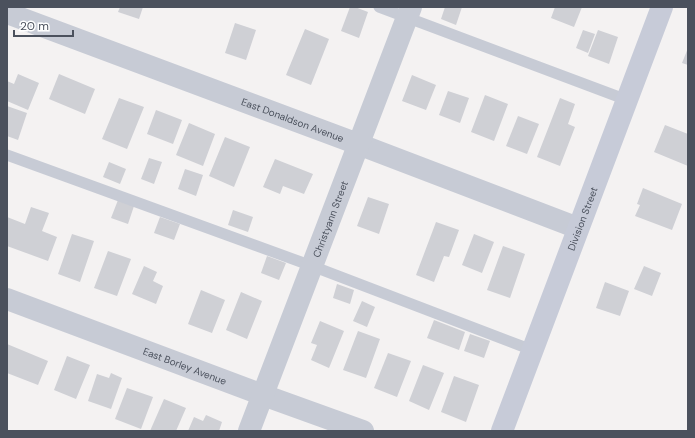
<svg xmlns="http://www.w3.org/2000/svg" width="695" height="438" viewBox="0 0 695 438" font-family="'DM Sans',sans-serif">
	<rect width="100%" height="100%" fill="#f4f2f2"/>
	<path fill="#cfd0d5" d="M120 7H143L139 19 118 12Z
		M350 7H355L368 12 359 38 341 31Z
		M445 7H462L456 25 441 19Z
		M555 7H582L574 27 551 18Z
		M235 23 256 30 246 60 225 53Z
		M305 29 329 39 311 85 286 75Z
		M583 30 595 34 588 53 576 48Z
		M598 30 618 37 609 64 588 56Z
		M688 48V65L682 63Z
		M18 74 39 83 28 110 7 101V81L14 84Z
		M59 74 95 89 85 114 49 99Z
		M412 75 436 85 426 110 402 101Z
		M448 91 469 98 460 123 439 115Z
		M485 95 508 104 494 141 471 132Z
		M119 98 144 107 127 149 102 139Z
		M560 98 575 104 568 124 575 127 560 166 537 157Z
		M7 106 27 113 18 140 7 136Z
		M156 110 182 120 173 144 147 134Z
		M518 116 539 124 527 154 506 146Z
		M189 123 215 134 203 166 176 155Z
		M665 125 688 134V166L654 152Z
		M225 137 250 147 234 187 209 176Z
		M149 158 162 162 154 184 141 179Z
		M275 159 313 174 304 194 283 186 280 194 263 187Z
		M109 162 126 169 120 184 103 177Z
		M185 169 203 175 196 196 178 189Z
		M643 188 682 204 672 230 635 216 640 205 637 204Z
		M368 197 389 204 379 234 357 226Z
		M118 200 134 206 128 224 111 218Z
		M31 207 49 213 42 231 57 237 48 261 7 246V217L25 224Z
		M233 210 253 217 248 232 228 225Z
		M160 217 180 224 174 240 154 233Z
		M436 222 459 230 449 257 444 256 434 282 416 275Z
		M72 234 94 241 80 282 58 274Z
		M474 234 494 242 482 273 462 265Z
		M503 246 525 254 510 298 487 290Z
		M108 251 131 259 117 296 94 288Z
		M267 256 286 263 279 280 261 273Z
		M144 266 157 272 153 281 163 286 156 304 132 294Z
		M644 266 661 273 652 296 634 289Z
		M605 282 629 291 620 316 596 308Z
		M337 284 354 290 350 304 333 298Z
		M201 290 225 300 212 333 188 324Z
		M241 292 262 301 247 339 226 330Z
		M362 301 375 307 367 327 353 321Z
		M434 320 465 332 459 350 427 338Z
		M320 321 344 331 329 368 311 360 317 345 311 343Z
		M358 331 380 339 366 378 343 370Z
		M470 334 490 341 484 358 464 351Z
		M7 344 48 361 38 385 7 373Z
		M388 353 411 361 397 397 374 388Z
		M67 356 90 365 76 399 54 390Z
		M423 365 444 373 429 410 409 401Z
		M111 373 122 378 111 409 88 401 97 374 109 378Z
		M454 376 479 385 466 422 441 412Z
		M127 388 153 397 141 429 115 419Z
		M164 399 186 408 176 431H150Z
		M206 415 222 422 219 431H188L194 417 203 421Z"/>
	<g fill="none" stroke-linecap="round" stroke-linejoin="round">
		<path stroke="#c7cbd5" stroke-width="11" d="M379 7 627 100
			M7 155 312 266 532 350"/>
		<g stroke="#c7cbd5" stroke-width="22">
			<path id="s1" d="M7 13 358 144 578 228"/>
			<path id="s2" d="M7 299 263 395 363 431"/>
			<path id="s3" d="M249 431 411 7"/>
		</g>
		<path stroke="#c7cbd8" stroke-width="22" id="s4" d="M502 431 662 7"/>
	</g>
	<g text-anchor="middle" stroke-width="3" stroke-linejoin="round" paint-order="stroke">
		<g font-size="10" fill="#4b515d" stroke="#fff">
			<text dy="4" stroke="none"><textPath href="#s1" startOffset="305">East Donaldson Avenue</textPath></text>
			<text dy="4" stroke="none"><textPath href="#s3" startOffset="227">Christyann Street</textPath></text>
			<text dy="4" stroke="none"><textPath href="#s4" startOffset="227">Division Street</textPath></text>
			<text dy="4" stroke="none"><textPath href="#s2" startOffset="190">East Borley Avenue</textPath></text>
		</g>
	</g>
	<rect width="695" height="438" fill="none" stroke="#4b515d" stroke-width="16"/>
	<path d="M14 30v6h59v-6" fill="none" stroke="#4b515d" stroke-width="2"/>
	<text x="20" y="30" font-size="12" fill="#4b515d" stroke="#ffffff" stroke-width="3" paint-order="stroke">20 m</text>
</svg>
